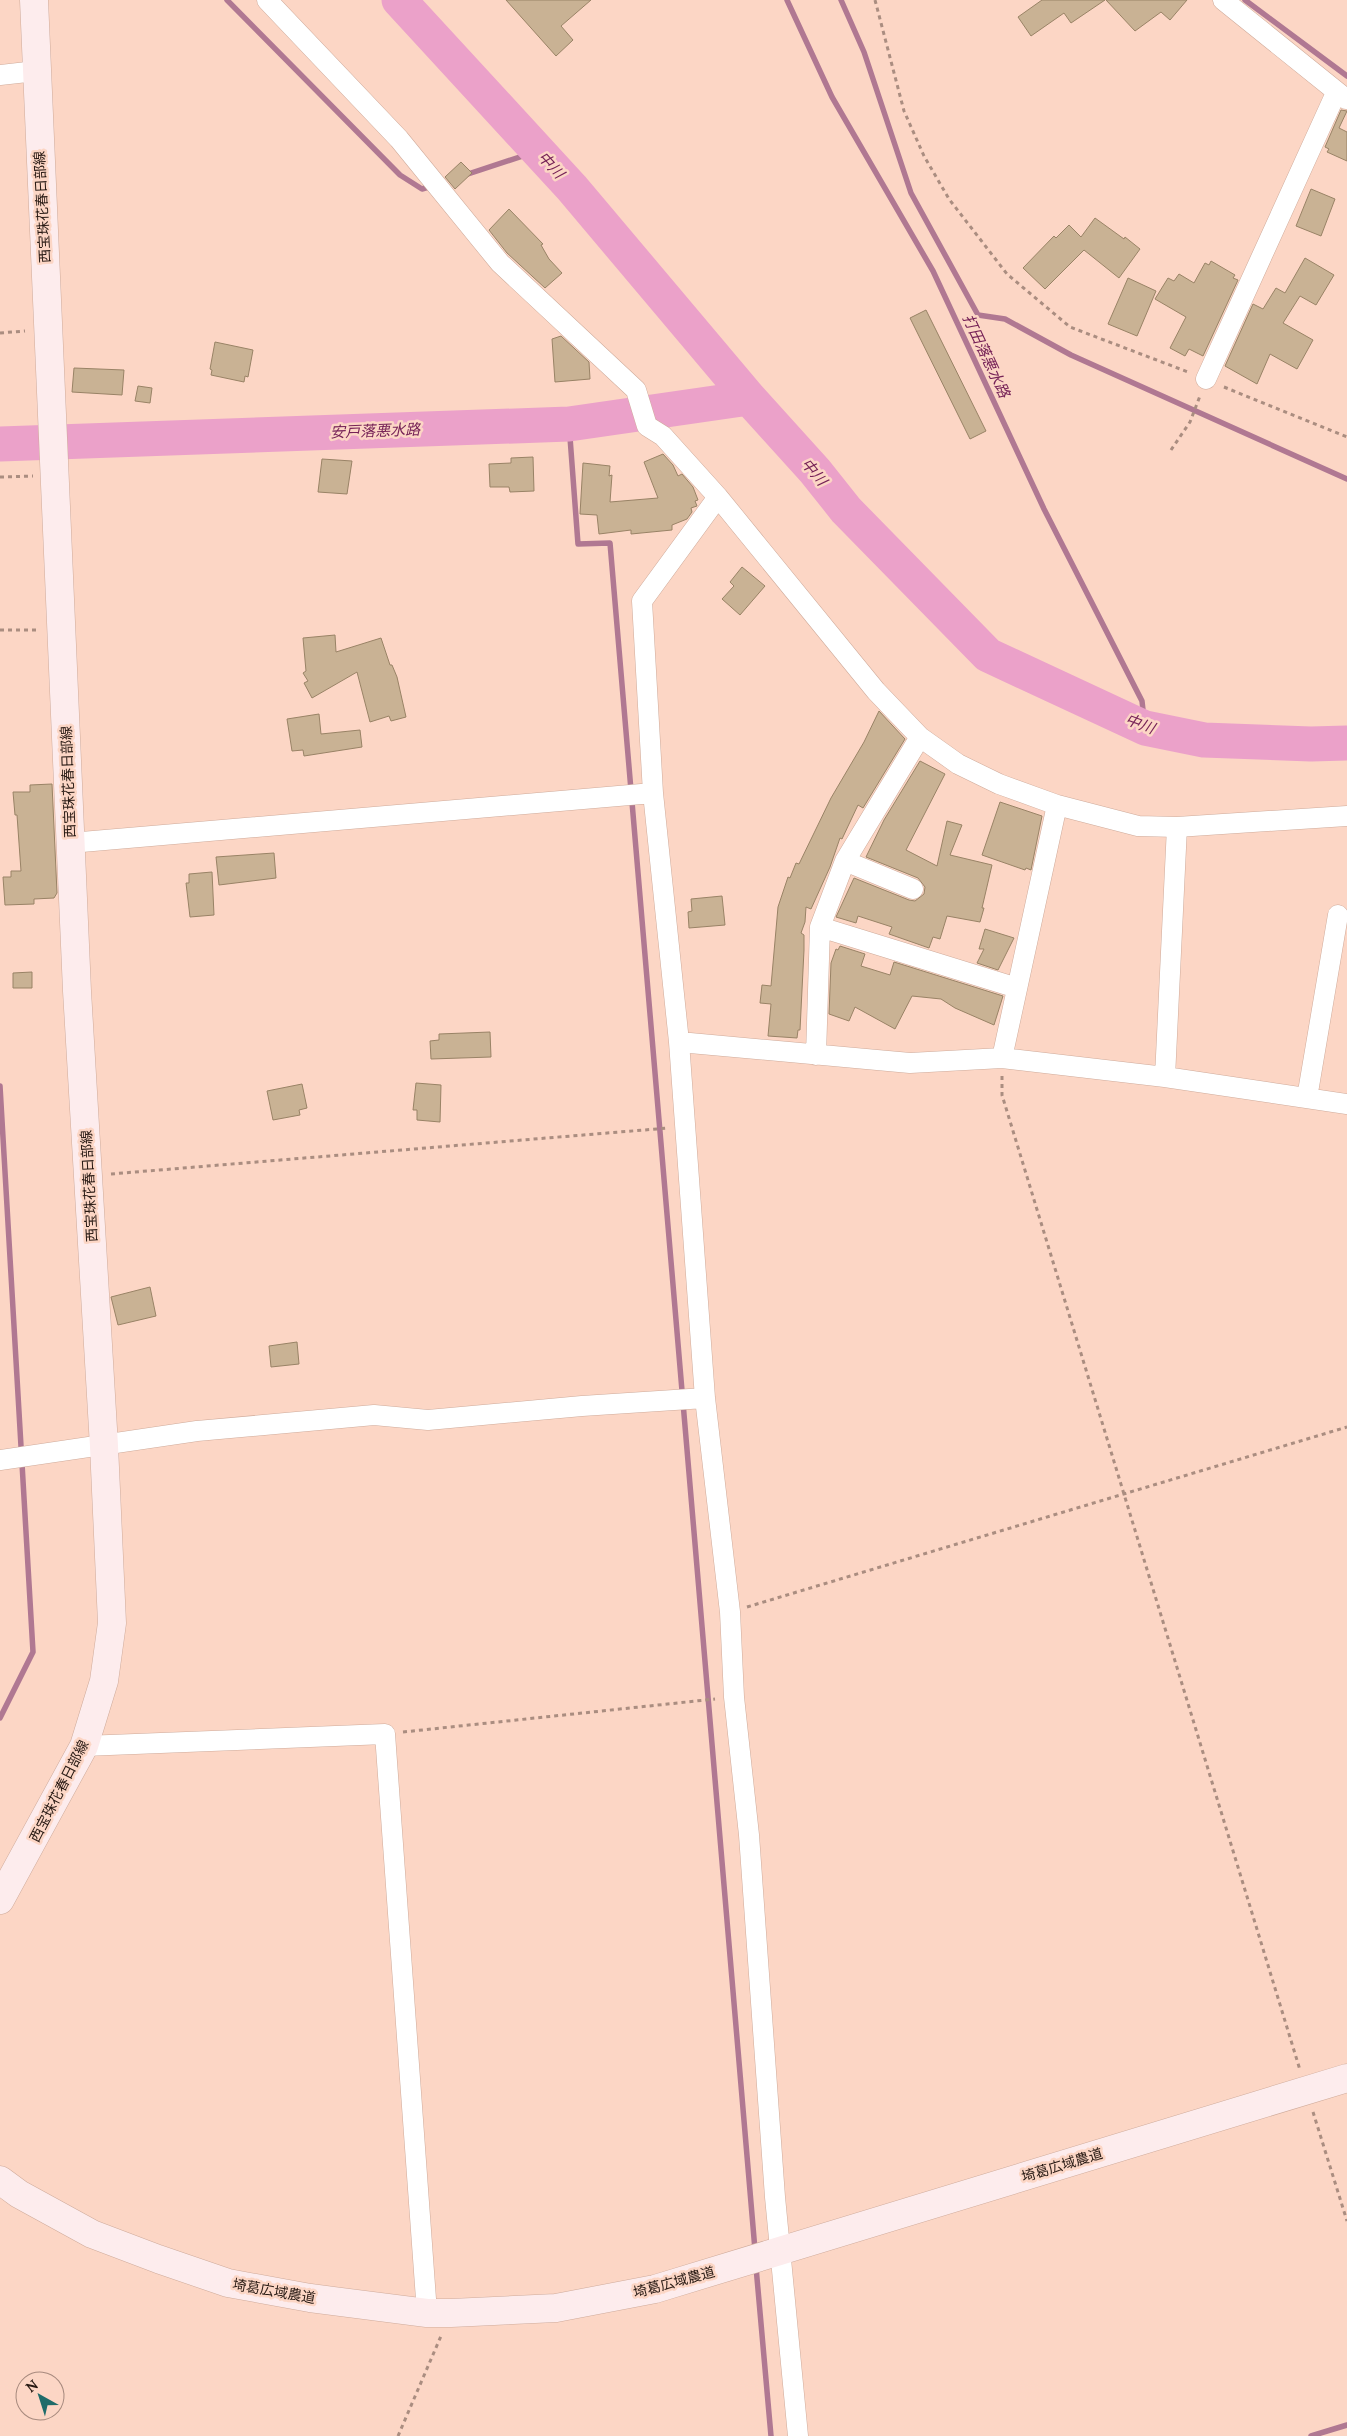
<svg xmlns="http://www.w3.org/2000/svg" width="1347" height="2436" viewBox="0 0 1347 2436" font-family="Lora,'Noto Sans JP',serif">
	<rect width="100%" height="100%" fill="#fcd6c5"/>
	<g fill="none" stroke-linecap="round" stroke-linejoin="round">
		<path stroke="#b07892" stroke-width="5.5" d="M227 0 400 175 422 189 432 186
			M787 0 832 97 933 271 1044 509 1142 701 1145 728
			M841 0 864 52 911 193 978 315 1005 319 1071 355 1347 479
			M1245 0 1347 76
			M465 175 538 151
			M569 424 578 544 610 543 755 2250
			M0 1086 33 1652 0 1718
			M756 2267 771 2436
			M1311 2436 1347 2425"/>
		<path stroke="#eba1c9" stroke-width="35" d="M399 0 572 188 749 398 815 471 846 510 988 655 1145 728 1204 740 1311 744 1347 743
			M0 444 569 424 749 398"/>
	</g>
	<path fill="#c9b294" stroke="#998366" d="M506 0H591L561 26 573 40 556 56Z
		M1042 0H1105L1071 23 1064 13 1031 36 1018 17Z
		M1106 0H1187L1170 20 1161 12 1135 31Z
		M1341 110 1347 111 1339 128 1347 132V161L1327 152 1329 149 1325 147Z
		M461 162 472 173 455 189 445 177Z
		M1311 189 1335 199 1321 236 1296 226Z
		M509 209 543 244 541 245 549 259 562 273 545 288 507 253 489 230Z
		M1095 218 1124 239 1125 237 1140 249 1119 278 1084 250 1045 289 1023 268 1054 236 1056 238 1069 225 1081 237Z
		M1305 258 1334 275 1316 305 1300 296 1283 323 1313 340 1297 369 1270 354 1257 384 1225 366 1253 304 1263 309 1276 288 1285 293Z
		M1211 261 1235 275 1233 278 1238 280 1203 356 1189 349 1185 356 1170 348 1186 317 1155 299 1168 278 1174 281 1179 274 1194 283 1205 263 1209 265Z
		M1128 278 1156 291 1137 336 1108 324Z
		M926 310 986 431 970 439 910 318Z
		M561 336 589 362 590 379 555 382 552 339Z
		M215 342 253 350 248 377 245 376 244 382 211 375 212 370 210 369Z
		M74 368 124 370 122 395 72 392Z
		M138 386 152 388 150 403 135 401Z
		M663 454 673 465 678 476 682 474 693 487 698 500 695 501 697 506 691 508 692 512 687 519 672 525V530L631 534V530L599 534 597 515 580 514 583 463 610 466 609 476 612 475 610 502 658 498 644 462Z
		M533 457 534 491 510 492 509 487H490L489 464 511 463V458Z
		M322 459 352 461 347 494 318 492Z
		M742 567 765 586 740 615 722 599 734 586 730 582Z
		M335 635 336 652 381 638 390 665H392L397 677 406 717 391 721 389 716 370 722 357 672 312 698 304 683 308 681 303 673 306 671 303 638Z
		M879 711 905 739 863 808 858 805 842 839 840 838 830 867 811 909 806 907 805 922 801 933 804 935V950L800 1030H798L797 1038 768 1036 771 1004 760 1003 762 985 771 986 778 907 788 877 790 878 796 863 799 864 831 798 864 742Z
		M319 714 321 734 360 730 362 747 304 756 303 750 292 751 287 719Z
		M920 761 945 774 906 850 937 866 947 821 962 825 950 855 992 865 982 908H984L980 922 947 916 940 939 933 937 929 948 889 934 892 927 858 916 856 923 836 917 854 878 909 900 915 901 924 894 925 887 918 878 866 857 884 820Z
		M52 784 57 893 54 898 34 899V904L5 905 3 877H11V871H21L17 815H15L13 792H30V785Z
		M1000 802 1042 816 1031 870 1026 868 1025 870 982 855Z
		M274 853 276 878 219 885 216 857Z
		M212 872 214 915 190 917 186 883H189V874Z
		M722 896 725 925 689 928 688 912 692 911 691 899Z
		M985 929 1014 938 998 970 977 963 984 949H979Z
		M840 946 865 954 861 966 890 975 894 962 1003 996 994 1025 955 1008 941 999 912 996 895 1029 855 1007 849 1021 829 1014 831 963 836 949 838 950Z
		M32 972V988H13V973Z
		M490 1032 491 1057 431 1059 430 1041 439 1040V1034Z
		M416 1083 441 1085 440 1122 417 1120V1110H413Z
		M302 1084 307 1108 299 1110 300 1115 273 1120 267 1091Z
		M150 1287 156 1316 118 1325 111 1297Z
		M297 1342 299 1364 271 1367 269 1346Z"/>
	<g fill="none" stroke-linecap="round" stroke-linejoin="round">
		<defs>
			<path id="street" d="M267 0 399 139 500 263 636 390 647 426 663 436 718 497 876 691 920 737 958 764 999 784 1057 805 1138 826 1177 827 1347 816
				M1223 0 1346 99
				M0 75 36 71
				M1206 379 1336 93
				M718 497 642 601 653 793 679 1042 705 1398 730 1612 734 1697 749 1835 775 2197 798 2436
				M70 843 653 793
				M845 861 913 889
				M820 927 1017 988
				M679 1042 910 1063 1002 1058 1165 1077 1347 1104
				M816 1055 820 927 845 861 920 737
				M1002 1058 1057 805
				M1165 1077 1177 827
				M1307 1098 1338 915
				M0 1460 197 1431 374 1415 428 1420 582 1406 705 1398
				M84 1746 385 1734 427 2313"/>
			<path id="secondary" d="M0 1900 84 1746 104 1681 112 1623 104 1446 77 991 34 0
				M0 2180 19 2194 92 2234 158 2259 228 2283 310 2298 427 2313H451L556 2308 655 2289 1347 2078"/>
		</defs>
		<use href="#street" stroke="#cfab9b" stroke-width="21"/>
		<use href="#secondary" stroke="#cfab9b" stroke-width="29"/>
		<path stroke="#aa8d80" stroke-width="3" stroke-dasharray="4 4" stroke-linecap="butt" d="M875 0 904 111 924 156 949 199 1007 274 1070 327 1188 372
			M0 333 25 331
			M1224 387 1347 437
			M1171 450 1190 422 1200 396
			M0 477 33 476
			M0 630H39
			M1002 1076V1095L1300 2070
			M111 1174 668 1128
			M747 1607 1347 1427
			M403 1732 715 1699
			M1313 2112 1347 2221
			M398 2436 441 2336"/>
		<use href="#street" stroke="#fff" stroke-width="20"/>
		<use href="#secondary" stroke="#fdeced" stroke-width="28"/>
	</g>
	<g text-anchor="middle" stroke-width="5" stroke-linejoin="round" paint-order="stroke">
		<g font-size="14" fill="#271913" stroke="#fcd6c5">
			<text transform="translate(42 207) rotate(-93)" y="5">西宝珠花春日部線</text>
			<text transform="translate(68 782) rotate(-92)" y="5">西宝珠花春日部線</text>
			<text transform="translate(89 1186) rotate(-93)" y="5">西宝珠花春日部線</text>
			<text transform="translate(59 1791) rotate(-63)" y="5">西宝珠花春日部線</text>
			<text transform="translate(1062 2165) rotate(-17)" y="5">埼葛広域農道</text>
			<text transform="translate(674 2282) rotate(-15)" y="5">埼葛広域農道</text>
			<text transform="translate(274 2291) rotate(10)" y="5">埼葛広域農道</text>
		</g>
		<g font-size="15" font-style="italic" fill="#762257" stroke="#fcd6c5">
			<text transform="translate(551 165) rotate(47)" y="5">中川</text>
			<text transform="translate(986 356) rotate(65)" y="5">打田落悪水路</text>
			<text transform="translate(375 431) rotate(-2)" y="5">安戸落悪水路</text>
			<text transform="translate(814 472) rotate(50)" y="5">中川</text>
			<text transform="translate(1140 724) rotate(20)" y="5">中川</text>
		</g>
	</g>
	<g transform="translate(40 2396) rotate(321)"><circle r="24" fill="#fcd6c5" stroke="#a78a7e"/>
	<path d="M0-4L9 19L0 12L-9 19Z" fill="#206c6a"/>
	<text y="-8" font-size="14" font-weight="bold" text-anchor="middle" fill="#271913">N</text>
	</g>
</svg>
